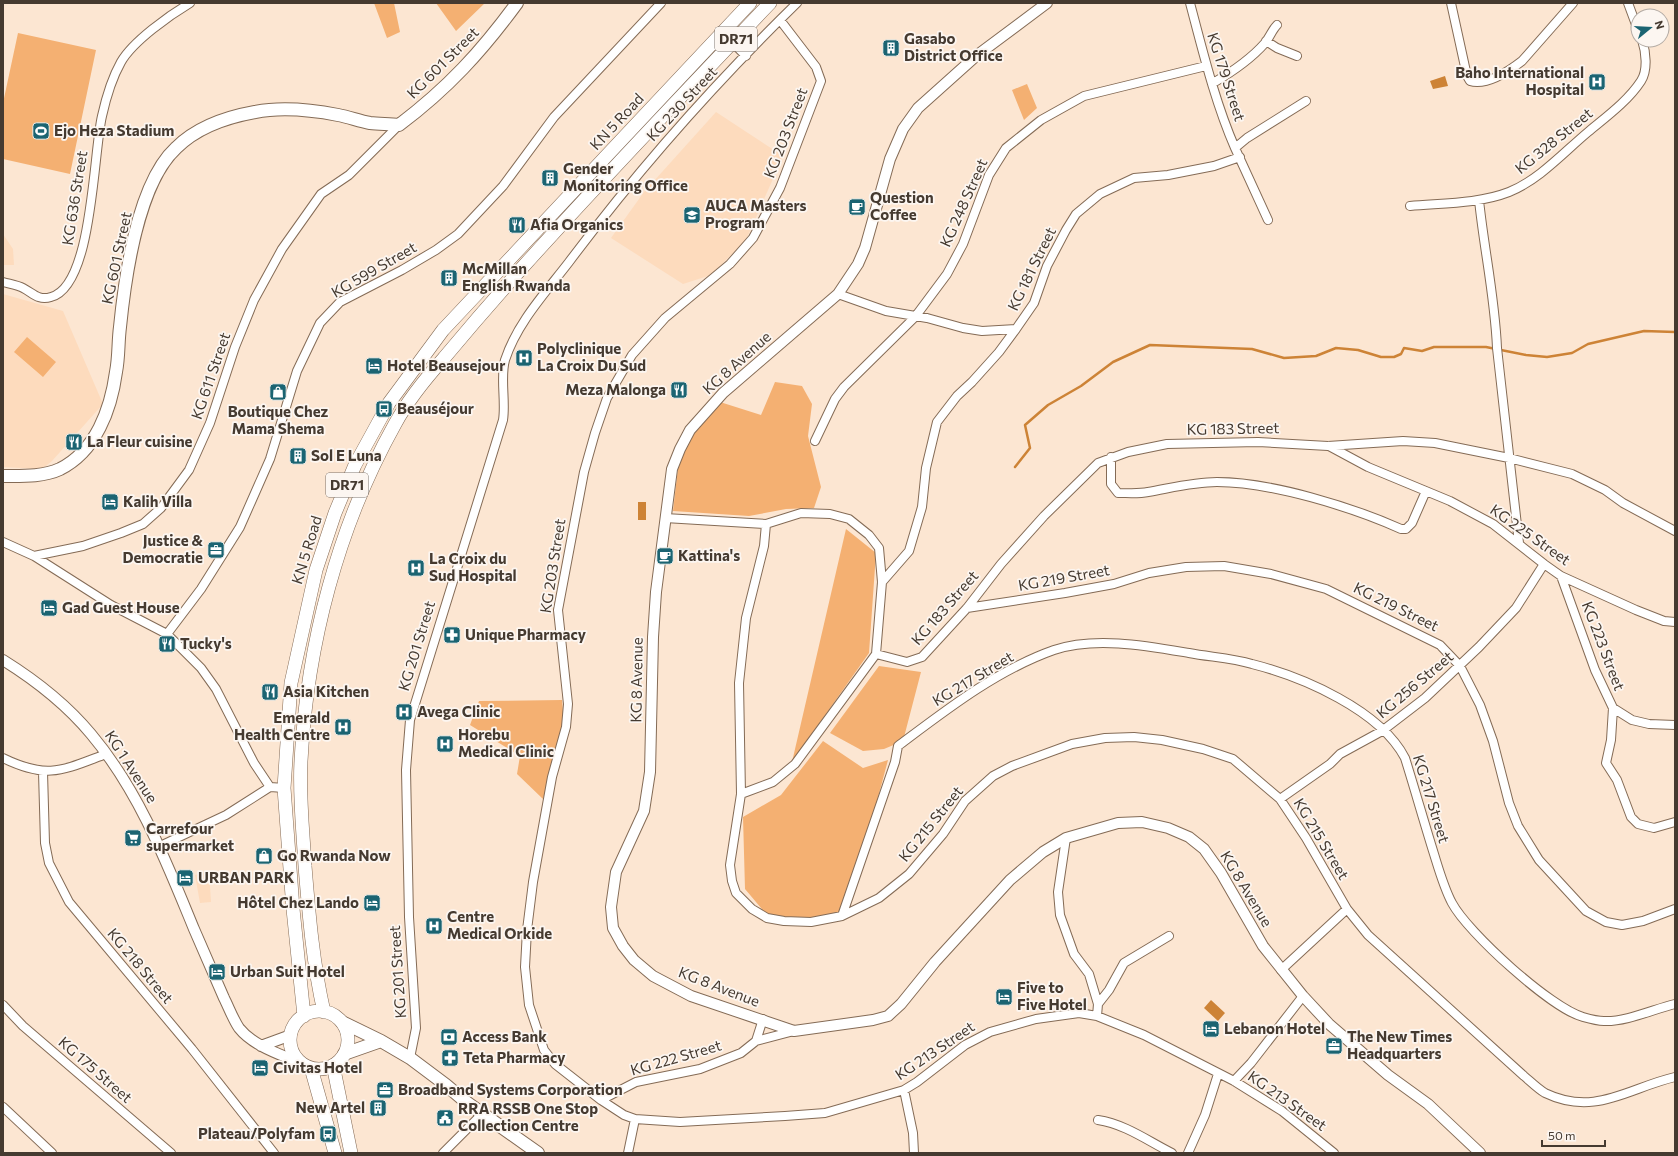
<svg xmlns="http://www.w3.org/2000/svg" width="1678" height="1156" viewBox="0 0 1678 1156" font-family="Commissioner,sans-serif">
	<rect width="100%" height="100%" fill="#fce6d2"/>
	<path fill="#fddbbd" d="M716 112 783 156 746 240 711 275 683 284 611 238 644 192Z
		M3 234 13 249 14 265H3Z
		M3 294 63 311 103 404 52 461 42 469 3 467Z
		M209 871 211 902 200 903 195 875Z"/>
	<path fill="#f4b072" d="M374 3H394L400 32 387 38Z
		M436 3H485L456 31Z
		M18 33 96 50 70 174 3 159V103Z
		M1027 84 1037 108 1024 120 1012 90Z
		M27 337 56 362 43 377 14 352Z
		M775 382 802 386 812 404 808 436 821 487 814 508 786 509 749 516 673 511 679 459 692 427 720 402 761 415Z
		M846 529 876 553 869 653 792 762Z
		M879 666 921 672 903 741 884 749 863 751 830 733Z
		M562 700 564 723 543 799 517 774 520 756 470 725 479 701Z
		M823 741 863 768 888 760 847 914 773 922 745 889 743 817 781 795Z"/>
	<path fill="#cd8336" d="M1445 76 1448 86 1433 89 1430 81Z
		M638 502H646V520H638Z
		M1211 1000 1225 1013 1218 1021 1204 1008Z"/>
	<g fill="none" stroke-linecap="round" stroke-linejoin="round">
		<path stroke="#cd8336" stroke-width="2.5" d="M1015 467 1030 448 1025 425 1048 405 1081 386 1113 362 1150 345 1252 349 1284 358 1316 356 1336 348 1358 350 1381 357H1394L1401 354 1404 348 1422 351 1434 347H1486L1526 355 1547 357 1572 353 1588 344 1644 331 1675 332"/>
		<defs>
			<path id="minor" d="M1190 3C1203 52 1215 102 1235 148 1246 172 1257 196 1268 220
				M1451 3 1467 76 1470 81C1486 86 1509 71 1522 61L1573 3
				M1628 3 1638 30
				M780 20 816 67 821 81 780 188 753 238 730 264 665 318 632 355 607 398 595 433 584 472 558 610 568 704 566 727 552 777 533 882 527 930 525 967 529 1005 544 1050 555 1064 601 1100 624 1115 635 1119 680 1122 785 1116 825 1113 904 1090 917 1082 965 1045 990 1032 1036 1019 1079 1013 1097 1016 1144 1035 1234 1081 1282 1111 1334 1153
				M1266 41 1277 48 1297 56
				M733 43 746 56
				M1213 83C1232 72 1250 60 1265 43 1270 37 1272 30 1277 25
				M1235 148 1247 138 1306 101
				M1479 200C1484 249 1495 298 1497 348L1519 543
				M1410 206C1442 203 1478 204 1509 192 1539 180 1564 152 1588 132 1606 117 1628 101 1641 81 1648 70 1646 52 1642 40
				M3 282C10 284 17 285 23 288 33 293 38 301 51 297 93 286 93 154 102 116 106 98 112 78 121 62 133 41 170 15 190 3
				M838 294 886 311 927 318 963 328 982 331 1016 329 1034 303 1047 266 1066 230 1076 214 1100 194 1134 178 1168 175 1214 166 1240 157
				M815 441 835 399 844 387 915 317 947 274 963 244 989 175 1006 148 1041 120 1084 96 1206 66
				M1329 446 1368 467 1450 501 1493 524 1544 564 1561 576 1636 610 1664 621 1675 622
				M1111 457V484L1118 493C1128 493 1139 494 1148 492 1171 488 1194 482 1217 482 1271 482 1352 507 1401 529H1406L1412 523 1426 491
				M665 518 766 524 801 513 830 514 849 519 869 535 879 548 882 582 876 654
				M766 524 764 546 746 618 739 683 741 794 730 865 732 881 736 893 752 909 767 918 784 921 811 922 842 916 879 898 909 874 943 834 965 801 993 776 1012 766 1072 744 1105 738 1134 737 1162 740 1203 749 1233 759 1280 799 1306 838 1347 909 1368 935 1524 1076C1530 1081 1538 1089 1545 1093 1595 1117 1628 1088 1675 1077
				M3 542 34 556 83 546 121 533 143 524 161 508 189 470 210 423 235 347 254 300 282 249 321 194 349 175 399 125
				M34 556 111 605 167 634 201 668 216 689 254 763 270 787
				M1561 576 1595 670 1613 708 1632 720 1649 724 1675 725
				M882 582 909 551 922 507 926 468 937 422 957 396 972 382 999 352 1016 329
				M967 608 1065 593 1114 584 1149 573 1186 567 1224 566 1271 574 1326 589 1440 645 1460 666 1480 705 1493 741 1509 803 1518 826 1539 860 1586 911 1606 922 1622 925 1643 921 1675 909
				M167 634 201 589 240 527 270 459 297 371 320 323 340 302 402 270 436 250 458 234 503 186 554 117 661 3
				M876 654 907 662 922 657 967 608 1001 564 1044 516 1098 463 1128 452 1167 444 1258 442 1328 446 1403 441 1435 443 1509 458 1572 474 1605 490 1623 503 1675 531
				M1613 708 1611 740 1606 763 1617 780 1631 817 1638 824 1654 828 1675 822
				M3 758C48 780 63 770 106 754
				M43 772 45 843 49 863 69 902 192 1049 274 1153
				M741 794 773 782 795 764 876 654
				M1280 799 1330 764 1340 754 1382 731 1425 698 1479 647 1516 608 1544 564
				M1066 838 1058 892 1060 915 1074 954 1089 974 1098 1004 1097 1016
				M160 846 226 815 270 787 284 788
				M842 916 895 762 898 746C946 710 997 670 1054 650 1095 636 1148 646 1189 653 1210 657 1232 658 1252 664 1303 677 1380 710 1405 758 1415 790 1424 822 1434 854 1439 870 1444 888 1452 903 1468 933 1551 1008 1583 1017 1590 1019 1598 1021 1604 1021 1626 1022 1654 1009 1675 1004
				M1281 970 1347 909
				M1098 1004 1109 990 1124 963 1169 936
				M3 1005 23 1026 171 1153
				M756 1041 794 1031
				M410 1058 416 1028 409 917 406 770 410 720 503 420C506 402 500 377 505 360 517 323 546 292 569 262 638 170 715 83 797 3
				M1234 1081 1251 1063 1303 996
				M904 1090 913 1133 914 1153
				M601 1100 636 1082 700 1069 741 1053 756 1041 763 1019
				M3 1107 52 1153
				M1098 1120C1125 1124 1148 1141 1172 1153
				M443 1153 483 1113
				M628 1153 635 1119
				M1188 1153 1205 1115 1218 1074"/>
			<path id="tertiary" d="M1047 3 976 56 918 108 903 129 890 159 865 248 858 264 838 294 723 393 690 430 680 449 672 469 656 592 653 637 650 772 644 811 616 872 611 907 613 928 623 946 634 960 653 976 691 996 794 1031 873 1020 888 1016 901 1004 935 962 1010 880 1043 852 1066 838 1118 823 1142 822 1168 828 1189 837 1204 849 1221 873 1263 946 1303 996 1329 1024 1388 1075 1428 1104 1480 1153
				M3 660C35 680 67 705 91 734 139 791 166 861 194 929 204 952 214 975 224 998 229 1008 233 1019 239 1028 254 1047 283 1055 305 1065
				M261 1046 291 1035"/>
			<path id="secondary" d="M3 476C22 476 43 477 60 469 96 451 111 409 116 372 119 357 118 342 120 327 125 277 138 183 176 148 196 128 227 117 255 112 281 107 312 110 338 115 349 117 359 121 370 123 379 124 389 124 399 125 448 88 481 52 517 3
				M342 1022 381 1041 410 1058 446 1085 466 1102 538 1153
				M344 1054 381 1041"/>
			<path id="primary" d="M290 1040a29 29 0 1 1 58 0a29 29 0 1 1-58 0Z
				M324 1012C313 964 309 915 305 866 303 831 299 796 301 761 307 644 338 526 395 424 408 400 426 378 444 358 469 328 495 298 521 269 602 179 686 91 770 3
				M304 1016 293 909 284 788 291 683 316 570 335 513 355 465 389 403 443 330 750 3
				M333 1065 351 1153
				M311 1068 335 1153"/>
		</defs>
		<use href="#minor" stroke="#846b56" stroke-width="10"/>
		<use href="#tertiary" stroke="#846b56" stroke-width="12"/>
		<use href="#secondary" stroke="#846b56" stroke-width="14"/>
		<use href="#primary" stroke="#846b56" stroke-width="14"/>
		<use href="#minor" stroke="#fff" stroke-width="8"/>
		<use href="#tertiary" stroke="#fff" stroke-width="10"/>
		<use href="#secondary" stroke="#fff" stroke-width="12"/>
		<use href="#primary" stroke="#fff" stroke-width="13"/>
	</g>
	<defs>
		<symbol id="building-square" viewBox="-11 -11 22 22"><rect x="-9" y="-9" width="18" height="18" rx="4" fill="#1b6472" stroke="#fcf6f1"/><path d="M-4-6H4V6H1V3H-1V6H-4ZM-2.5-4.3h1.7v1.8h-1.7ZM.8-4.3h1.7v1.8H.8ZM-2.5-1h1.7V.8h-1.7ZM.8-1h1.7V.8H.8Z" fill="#fff"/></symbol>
		<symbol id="hospital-square" viewBox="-11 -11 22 22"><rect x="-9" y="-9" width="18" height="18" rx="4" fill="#1b6472" stroke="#fcf6f1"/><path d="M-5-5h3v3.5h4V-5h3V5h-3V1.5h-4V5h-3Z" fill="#fff"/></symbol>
		<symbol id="stadium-square" viewBox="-11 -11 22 22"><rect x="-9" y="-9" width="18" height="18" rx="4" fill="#1b6472" stroke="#fcf6f1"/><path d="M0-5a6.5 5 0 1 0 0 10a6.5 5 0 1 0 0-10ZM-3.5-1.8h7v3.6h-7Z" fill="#fff"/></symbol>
		<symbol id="cafe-square" viewBox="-11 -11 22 22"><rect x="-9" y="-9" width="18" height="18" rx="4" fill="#1b6472" stroke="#fcf6f1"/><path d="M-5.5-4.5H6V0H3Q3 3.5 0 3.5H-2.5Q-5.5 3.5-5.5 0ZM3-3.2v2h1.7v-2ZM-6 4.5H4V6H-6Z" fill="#fff"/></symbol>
		<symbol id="university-square" viewBox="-11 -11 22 22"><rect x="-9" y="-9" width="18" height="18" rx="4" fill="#1b6472" stroke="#fcf6f1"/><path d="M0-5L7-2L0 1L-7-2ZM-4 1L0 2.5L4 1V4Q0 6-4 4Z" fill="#fff"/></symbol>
		<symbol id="restaurant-square" viewBox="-11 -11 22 22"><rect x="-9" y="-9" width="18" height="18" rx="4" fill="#1b6472" stroke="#fcf6f1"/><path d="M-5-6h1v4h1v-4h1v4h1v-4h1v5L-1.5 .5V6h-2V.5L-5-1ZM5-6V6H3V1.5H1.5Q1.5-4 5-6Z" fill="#fff"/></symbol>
		<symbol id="hotel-square" viewBox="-11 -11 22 22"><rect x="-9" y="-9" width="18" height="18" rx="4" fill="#1b6472" stroke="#fcf6f1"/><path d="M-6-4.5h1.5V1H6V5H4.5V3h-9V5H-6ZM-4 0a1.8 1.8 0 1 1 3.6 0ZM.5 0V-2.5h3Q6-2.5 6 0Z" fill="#fff"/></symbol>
		<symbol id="shop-square" viewBox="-11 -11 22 22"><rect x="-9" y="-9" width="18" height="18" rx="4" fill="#1b6472" stroke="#fcf6f1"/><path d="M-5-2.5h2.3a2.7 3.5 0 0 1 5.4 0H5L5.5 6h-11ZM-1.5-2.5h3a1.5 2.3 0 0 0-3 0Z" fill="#fff"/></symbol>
		<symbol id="bus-square" viewBox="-11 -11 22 22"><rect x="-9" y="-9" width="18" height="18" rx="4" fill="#1b6472" stroke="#fcf6f1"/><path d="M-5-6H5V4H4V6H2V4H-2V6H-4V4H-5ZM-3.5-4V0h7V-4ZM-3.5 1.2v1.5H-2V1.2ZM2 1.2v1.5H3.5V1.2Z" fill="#fff"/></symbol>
		<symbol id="office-square" viewBox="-11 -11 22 22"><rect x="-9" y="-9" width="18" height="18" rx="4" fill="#1b6472" stroke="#fcf6f1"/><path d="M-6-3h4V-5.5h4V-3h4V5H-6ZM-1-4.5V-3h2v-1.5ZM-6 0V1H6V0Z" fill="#fff"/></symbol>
		<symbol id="pharmacy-square" viewBox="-11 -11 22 22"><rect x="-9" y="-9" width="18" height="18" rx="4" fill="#1b6472" stroke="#fcf6f1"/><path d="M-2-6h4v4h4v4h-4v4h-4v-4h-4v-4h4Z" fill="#fff"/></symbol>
		<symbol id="supermarket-square" viewBox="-11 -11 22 22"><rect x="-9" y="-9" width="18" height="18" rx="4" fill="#1b6472" stroke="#fcf6f1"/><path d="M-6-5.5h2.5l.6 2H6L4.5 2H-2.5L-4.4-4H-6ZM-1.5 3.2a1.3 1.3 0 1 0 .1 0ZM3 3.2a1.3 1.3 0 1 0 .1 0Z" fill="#fff"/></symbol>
		<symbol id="bank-square" viewBox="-11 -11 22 22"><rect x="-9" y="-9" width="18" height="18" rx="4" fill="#1b6472" stroke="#fcf6f1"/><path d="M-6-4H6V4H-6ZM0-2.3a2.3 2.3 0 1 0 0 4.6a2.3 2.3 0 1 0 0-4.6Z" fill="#fff"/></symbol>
		<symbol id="civic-square" viewBox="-11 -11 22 22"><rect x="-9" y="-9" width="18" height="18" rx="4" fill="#1b6472" stroke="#fcf6f1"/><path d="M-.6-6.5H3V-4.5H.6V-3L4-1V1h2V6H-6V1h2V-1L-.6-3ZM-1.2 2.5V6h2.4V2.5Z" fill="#fff"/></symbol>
	</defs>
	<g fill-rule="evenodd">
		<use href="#building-square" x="881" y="38" width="20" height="20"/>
		<use href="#hospital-square" x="1587" y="72" width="20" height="20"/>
		<use href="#stadium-square" x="31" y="121" width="20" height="20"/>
		<use href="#building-square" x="540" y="168" width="20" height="20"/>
		<use href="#cafe-square" x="847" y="197" width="20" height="20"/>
		<use href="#university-square" x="682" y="205" width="20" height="20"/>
		<use href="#restaurant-square" x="507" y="215" width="20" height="20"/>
		<use href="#building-square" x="439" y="268" width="20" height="20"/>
		<use href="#hospital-square" x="514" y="348" width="20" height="20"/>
		<use href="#hotel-square" x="364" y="356" width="20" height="20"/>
		<use href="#restaurant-square" x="669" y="380" width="20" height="20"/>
		<use href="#shop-square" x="268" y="382" width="20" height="20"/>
		<use href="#bus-square" x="374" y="399" width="20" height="20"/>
		<use href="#restaurant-square" x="64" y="432" width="20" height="20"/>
		<use href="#building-square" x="288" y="446" width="20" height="20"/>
		<use href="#hotel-square" x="100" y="492" width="20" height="20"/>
		<use href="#office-square" x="206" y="540" width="20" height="20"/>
		<use href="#cafe-square" x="655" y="546" width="20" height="20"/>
		<use href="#hospital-square" x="406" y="558" width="20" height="20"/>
		<use href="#hotel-square" x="39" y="598" width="20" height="20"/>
		<use href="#pharmacy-square" x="442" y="625" width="20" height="20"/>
		<use href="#restaurant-square" x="157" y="634" width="20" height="20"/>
		<use href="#restaurant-square" x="260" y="682" width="20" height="20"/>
		<use href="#hospital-square" x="394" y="702" width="20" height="20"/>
		<use href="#hospital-square" x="333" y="717" width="20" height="20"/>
		<use href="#hospital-square" x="435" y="734" width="20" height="20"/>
		<use href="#supermarket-square" x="123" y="828" width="20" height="20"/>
		<use href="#shop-square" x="254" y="846" width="20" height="20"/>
		<use href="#hotel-square" x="175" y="868" width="20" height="20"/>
		<use href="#hotel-square" x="362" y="893" width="20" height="20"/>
		<use href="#hospital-square" x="424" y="916" width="20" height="20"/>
		<use href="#hotel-square" x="207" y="962" width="20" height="20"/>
		<use href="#hotel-square" x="994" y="987" width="20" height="20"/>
		<use href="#hotel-square" x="1201" y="1019" width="20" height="20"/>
		<use href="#bank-square" x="439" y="1027" width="20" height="20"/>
		<use href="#office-square" x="1324" y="1036" width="20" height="20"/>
		<use href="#pharmacy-square" x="440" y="1048" width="20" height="20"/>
		<use href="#hotel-square" x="250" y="1058" width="20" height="20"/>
		<use href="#office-square" x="375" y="1080" width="20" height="20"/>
		<use href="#building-square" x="368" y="1098" width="20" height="20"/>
		<use href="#civic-square" x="435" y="1108" width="20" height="20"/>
		<use href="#bus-square" x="318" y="1124" width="20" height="20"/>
	</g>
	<g text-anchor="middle" stroke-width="3.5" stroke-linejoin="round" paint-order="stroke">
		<g fill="#fcf6f1" stroke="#7c726a" stroke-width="1">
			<rect x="715" y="27" width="42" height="24" rx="3"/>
			<rect x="326" y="473" width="42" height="24" rx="3"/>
		</g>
		<g font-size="14" font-weight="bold" fill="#453a30">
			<text x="736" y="44">DR71</text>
			<text x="347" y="490">DR71</text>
		</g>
		<g font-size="15" font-weight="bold" fill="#453a30" stroke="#fcf6f1" text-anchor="start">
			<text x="904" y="44">Gasabo<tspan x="904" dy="17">District Office</tspan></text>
			<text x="1584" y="78" text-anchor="end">Baho International<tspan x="1584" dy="17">Hospital</tspan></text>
			<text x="54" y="136">Ejo Heza Stadium</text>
			<text x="563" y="174">Gender<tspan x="563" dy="17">Monitoring Office</tspan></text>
			<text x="870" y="203">Question<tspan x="870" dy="17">Coffee</tspan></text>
			<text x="705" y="211">AUCA Masters<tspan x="705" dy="17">Program</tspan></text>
			<text x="530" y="230">Afia Organics</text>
			<text x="462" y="274">McMillan<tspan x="462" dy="17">English Rwanda</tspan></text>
			<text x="537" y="354">Polyclinique<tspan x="537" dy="17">La Croix Du Sud</tspan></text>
			<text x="387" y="371">Hotel Beausejour</text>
			<text x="666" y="395" text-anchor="end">Meza Malonga</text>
			<text x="397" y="414">Beauséjour</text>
			<text x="278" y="417" text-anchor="middle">Boutique Chez<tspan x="278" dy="17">Mama Shema</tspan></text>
			<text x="87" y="447">La Fleur cuisine</text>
			<text x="311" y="461">Sol E Luna</text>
			<text x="123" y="507">Kalih Villa</text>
			<text x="203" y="546" text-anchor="end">Justice &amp;<tspan x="203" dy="17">Democratie</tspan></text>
			<text x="678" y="561">Kattina's</text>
			<text x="429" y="564">La Croix du<tspan x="429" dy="17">Sud Hospital</tspan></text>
			<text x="62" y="613">Gad Guest House</text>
			<text x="465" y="640">Unique Pharmacy</text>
			<text x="180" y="649">Tucky's</text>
			<text x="283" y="697">Asia Kitchen</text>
			<text x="417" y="717">Avega Clinic</text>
			<text x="330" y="723" text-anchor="end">Emerald<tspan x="330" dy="17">Health Centre</tspan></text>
			<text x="458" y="740">Horebu<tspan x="458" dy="17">Medical Clinic</tspan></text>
			<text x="146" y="834">Carrefour<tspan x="146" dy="17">supermarket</tspan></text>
			<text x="277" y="861">Go Rwanda Now</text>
			<text x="198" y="883">URBAN PARK</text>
			<text x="359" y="908" text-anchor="end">Hôtel Chez Lando</text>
			<text x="447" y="922">Centre<tspan x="447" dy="17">Medical Orkide</tspan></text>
			<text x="230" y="977">Urban Suit Hotel</text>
			<text x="1017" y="993">Five to<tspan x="1017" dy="17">Five Hotel</tspan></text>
			<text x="1224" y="1034">Lebanon Hotel</text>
			<text x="462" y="1042">Access Bank</text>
			<text x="1347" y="1042">The New Times<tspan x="1347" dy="17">Headquarters</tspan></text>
			<text x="463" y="1063">Teta Pharmacy</text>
			<text x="273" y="1073">Civitas Hotel</text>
			<text x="398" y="1095">Broadband Systems Corporation</text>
			<text x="365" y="1113" text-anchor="end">New Artel</text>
			<text x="458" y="1114">RRA RSSB One Stop<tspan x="458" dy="17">Collection Centre</tspan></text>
			<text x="315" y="1139" text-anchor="end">Plateau/Polyfam</text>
		</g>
		<g font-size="15" fill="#453a30" stroke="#fcf6f1">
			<text transform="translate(443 63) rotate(-45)" y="5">KG 601 Street</text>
			<text transform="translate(1226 77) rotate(72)" y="5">KG 179 Street</text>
			<text transform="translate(682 104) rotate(-47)" y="5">KG 230 Street</text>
			<text transform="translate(617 122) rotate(-47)" y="5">KN 5 Road</text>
			<text transform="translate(786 133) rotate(-69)" y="5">KG 203 Street</text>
			<text transform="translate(1554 141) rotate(-39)" y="5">KG 328 Street</text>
			<text transform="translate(75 198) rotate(-81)" y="5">KG 636 Street</text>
			<text transform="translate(964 203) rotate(-66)" y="5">KG 248 Street</text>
			<text transform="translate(117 258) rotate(-78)" y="5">KG 601 Street</text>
			<text transform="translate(1032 269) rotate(-64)" y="5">KG 181 Street</text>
			<text transform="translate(374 270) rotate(-30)" y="5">KG 599 Street</text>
			<text transform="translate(737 363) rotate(-42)" y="5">KG 8 Avenue</text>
			<text transform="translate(211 376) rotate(-71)" y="5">KG 611 Street</text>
			<text transform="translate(1233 429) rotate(-1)" y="5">KG 183 Street</text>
			<text transform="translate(1530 535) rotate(35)" y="5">KG 225 Street</text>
			<text transform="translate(307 550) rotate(-73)" y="5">KN 5 Road</text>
			<text transform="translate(553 566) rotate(-81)" y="5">KG 203 Street</text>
			<text transform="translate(1064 578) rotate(-10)" y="5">KG 219 Street</text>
			<text transform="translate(1396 607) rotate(26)" y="5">KG 219 Street</text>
			<text transform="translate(945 608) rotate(-49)" y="5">KG 183 Street</text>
			<text transform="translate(417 646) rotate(-73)" y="5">KG 201 Street</text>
			<text transform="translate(1603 646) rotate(69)" y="5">KG 223 Street</text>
			<text transform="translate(973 679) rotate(-31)" y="5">KG 217 Street</text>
			<text transform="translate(637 680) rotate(-89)" y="5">KG 8 Avenue</text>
			<text transform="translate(1415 685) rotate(-40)" y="5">KG 256 Street</text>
			<text transform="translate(131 767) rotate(57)" y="5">KG 1 Avenue</text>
			<text transform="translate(1431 799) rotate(73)" y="5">KG 217 Street</text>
			<text transform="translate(931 824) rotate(-51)" y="5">KG 215 Street</text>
			<text transform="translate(1321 839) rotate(59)" y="5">KG 215 Street</text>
			<text transform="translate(1246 889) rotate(59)" y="5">KG 8 Avenue</text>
			<text transform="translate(140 966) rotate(50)" y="5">KG 218 Street</text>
			<text transform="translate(398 972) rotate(-94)" y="5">KG 201 Street</text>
			<text transform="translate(719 987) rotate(21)" y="5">KG 8 Avenue</text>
			<text transform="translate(935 1051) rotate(-34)" y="5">KG 213 Street</text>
			<text transform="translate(676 1058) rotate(-16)" y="5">KG 222 Street</text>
			<text transform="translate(95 1070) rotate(41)" y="5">KG 175 Street</text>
			<text transform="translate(1287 1101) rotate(35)" y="5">KG 213 Street</text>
		</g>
	</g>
	<rect width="1678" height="1156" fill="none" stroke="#453a30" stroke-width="8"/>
	<g transform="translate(1650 28) rotate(72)"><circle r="19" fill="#fcf6f1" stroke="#b3aba4"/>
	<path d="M0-3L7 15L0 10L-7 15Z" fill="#1b6472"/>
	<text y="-6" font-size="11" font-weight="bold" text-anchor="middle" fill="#453a30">N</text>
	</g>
	<path d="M1542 1140v6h63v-6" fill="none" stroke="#453a30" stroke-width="2"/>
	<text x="1548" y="1140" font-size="12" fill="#453a30" stroke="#fcf6f1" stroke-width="3" paint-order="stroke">50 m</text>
</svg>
